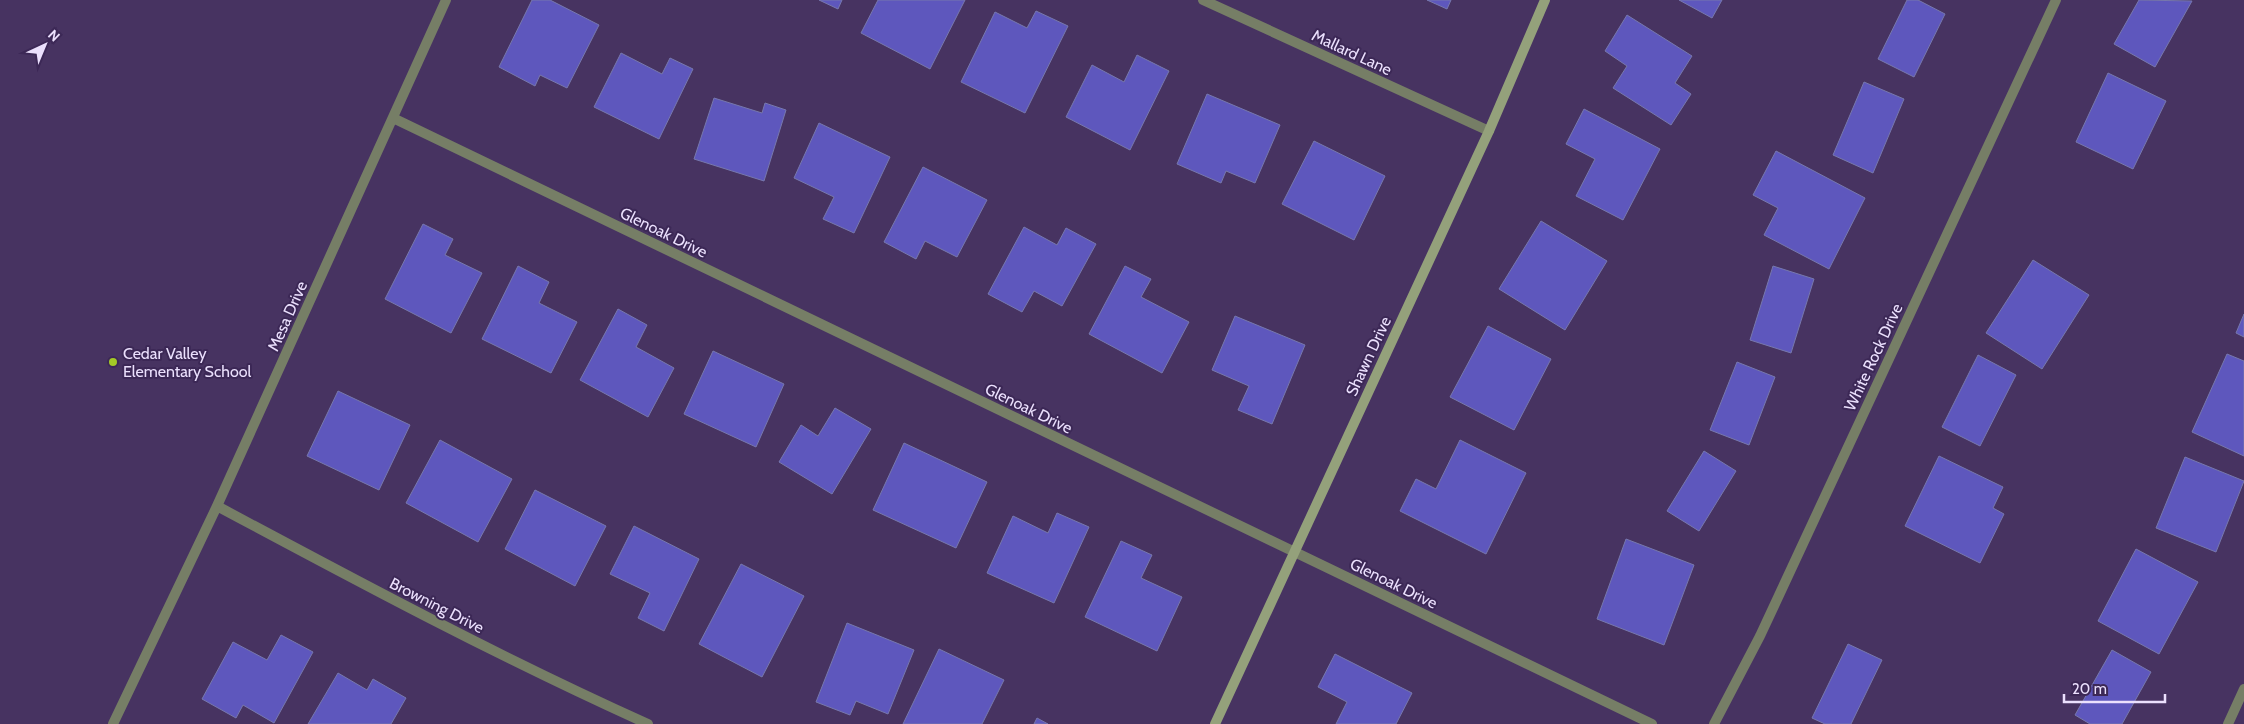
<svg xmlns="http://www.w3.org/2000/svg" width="2244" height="724" viewBox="0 0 2244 724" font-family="Cabin,sans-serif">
	<rect width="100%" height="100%" fill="#473361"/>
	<path fill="#5e57bd" stroke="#7778ad" d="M532 0H550L599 25 567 88 540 75 535 86 499 67Z
		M819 0H842L838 9Z
		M878 0H965L930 69 861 33Z
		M1427 0H1451L1447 9Z
		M1679 0H1722L1712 18Z
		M1907 0H1918L1945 14 1914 77 1878 59Z
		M2139 0 2192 1 2155 67 2114 44Z
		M1036 11 1068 26 1025 113 961 82 995 12 1027 28Z
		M1627 15 1692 56 1675 83 1691 94 1671 125 1613 88 1627 66 1605 51Z
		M621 53 662 74 670 58 693 69 659 139 594 107Z
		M1137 55 1169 71 1130 150 1066 117 1092 65 1124 82Z
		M2108 73 2166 101 2133 169 2076 142Z
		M1864 82 1904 99 1873 173 1833 155Z
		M1207 94 1280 125 1255 183 1226 171 1221 183 1177 164Z
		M714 98 762 113 765 103 786 110 764 181 694 159Z
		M1584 109 1660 149 1623 220 1576 196 1595 159 1566 144Z
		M819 123 890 157 854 233 823 219 834 197 794 178Z
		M1314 141 1385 176 1354 240 1282 204Z
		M1776 151 1865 198 1829 269 1764 235 1778 208 1753 195Z
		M923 167 987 200 957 257 925 241 916 259 884 242Z
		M1541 221 1607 261 1565 330 1499 289Z
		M423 224 453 239 445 255 482 273 451 333 385 299Z
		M1024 227 1057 245 1066 228 1096 244 1062 306 1034 291 1022 312 988 294Z
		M2033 260 2089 295 2042 369 1986 333Z
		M518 266 549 282 539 303 577 322 551 373 482 339Z
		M1125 266 1151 279 1141 297 1189 322 1162 373 1089 334Z
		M1773 266 1814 279 1791 353 1750 340Z
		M618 309 647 325 636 347 674 368 648 417 580 380Z
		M2244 314V337L2236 333Z
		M1235 316 1305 345 1272 424 1238 410 1249 386 1212 370Z
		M1488 326 1551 359 1514 430 1450 397Z
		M713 351 784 384 756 447 684 414Z
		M2227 354 2244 361V456L2192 432Z
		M1978 355 2016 375 1980 446 1942 427Z
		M1737 362 1775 377 1749 445 1710 430Z
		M338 391 410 425 379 490 307 456Z
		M835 408 871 429 832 494 779 462 801 425 818 436Z
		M440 440 512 479 478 542 406 503Z
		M1460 440 1526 473 1486 554 1400 511 1416 479 1436 489Z
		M904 443 987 482 956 548 873 510Z
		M1704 451 1736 471 1699 531 1667 511Z
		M1939 456 2003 487 1993 508 2004 514 1980 563 1905 526Z
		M2185 457 2244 481 2216 552 2156 528Z
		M535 490 606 526 575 586 505 549Z
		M1057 513 1089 527 1054 603 987 573 1013 516 1048 533Z
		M634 526 699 559 664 631 638 618 650 593 610 574Z
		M1626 539 1694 565 1664 645 1597 619Z
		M1121 541 1152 555 1141 578 1182 597 1157 651 1085 617Z
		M2136 549 2198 582 2159 654 2098 621Z
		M741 564 804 596 762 677 699 644Z
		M847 623 914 650 888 714 856 701 850 715 816 702Z
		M281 635 313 652 274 723 243 705 236 718 202 699 233 642 267 660Z
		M1848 644 1882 660 1851 724H1825L1812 718Z
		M939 649 1004 680 982 724H903Z
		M2112 650 2151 672 2122 724H2090L2075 715Z
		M1335 654 1412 693 1396 724H1336L1347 702 1318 687Z
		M338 673 367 690 373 679 406 698 391 724H308Z
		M1037 718 1048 724H1034Z"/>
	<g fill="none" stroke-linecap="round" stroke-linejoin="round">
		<path stroke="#767e66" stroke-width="10" d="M1203 0 1489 131
			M393 118 1652 724
			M217 506C359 582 501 658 648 724
			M113 724 217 506 446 0
			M1714 724 1760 636 2056 0
			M2228 724 2244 689"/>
		<path stroke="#94a17b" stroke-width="10" d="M1215 724 1489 131 1545 0"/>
	</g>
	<circle fill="#a3c926" stroke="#3c2856" stroke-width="2" cx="113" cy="362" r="5"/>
	<g text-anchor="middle" stroke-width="4" stroke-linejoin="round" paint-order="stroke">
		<g font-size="16" fill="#ebe0fd" stroke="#3c2856">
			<text transform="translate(1352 52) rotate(25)" y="6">Mallard Lane</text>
			<text transform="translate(664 232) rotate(26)" y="6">Glenoak Drive</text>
			<text transform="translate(287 316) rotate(-66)" y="6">Mesa Drive</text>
			<text transform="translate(1368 356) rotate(-65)" y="6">Shawn Drive</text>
			<text transform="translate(1873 357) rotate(-65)" y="6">White Rock Drive</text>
			<text transform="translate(1029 408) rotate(26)" y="6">Glenoak Drive</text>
			<text transform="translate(1394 583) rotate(26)" y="6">Glenoak Drive</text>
			<text transform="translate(437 605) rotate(27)" y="6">Browning Drive</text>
		</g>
		<g font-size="16" fill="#ebe0fd" stroke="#3c2856" text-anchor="start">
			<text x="123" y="359">Cedar Valley<tspan x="123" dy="18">Elementary School</tspan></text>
		</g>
	</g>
	<g transform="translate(45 45) rotate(44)" stroke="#3c2856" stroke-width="4" paint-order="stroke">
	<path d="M0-4L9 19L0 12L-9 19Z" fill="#ebe0fd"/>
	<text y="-8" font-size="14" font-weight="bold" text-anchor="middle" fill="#ebe0fd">N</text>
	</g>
	<path d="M2064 694v8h101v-8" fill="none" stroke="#ebe0fd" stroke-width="2.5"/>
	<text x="2072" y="694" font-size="15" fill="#ebe0fd" stroke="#3c2856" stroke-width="4" paint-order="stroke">20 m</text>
</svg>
